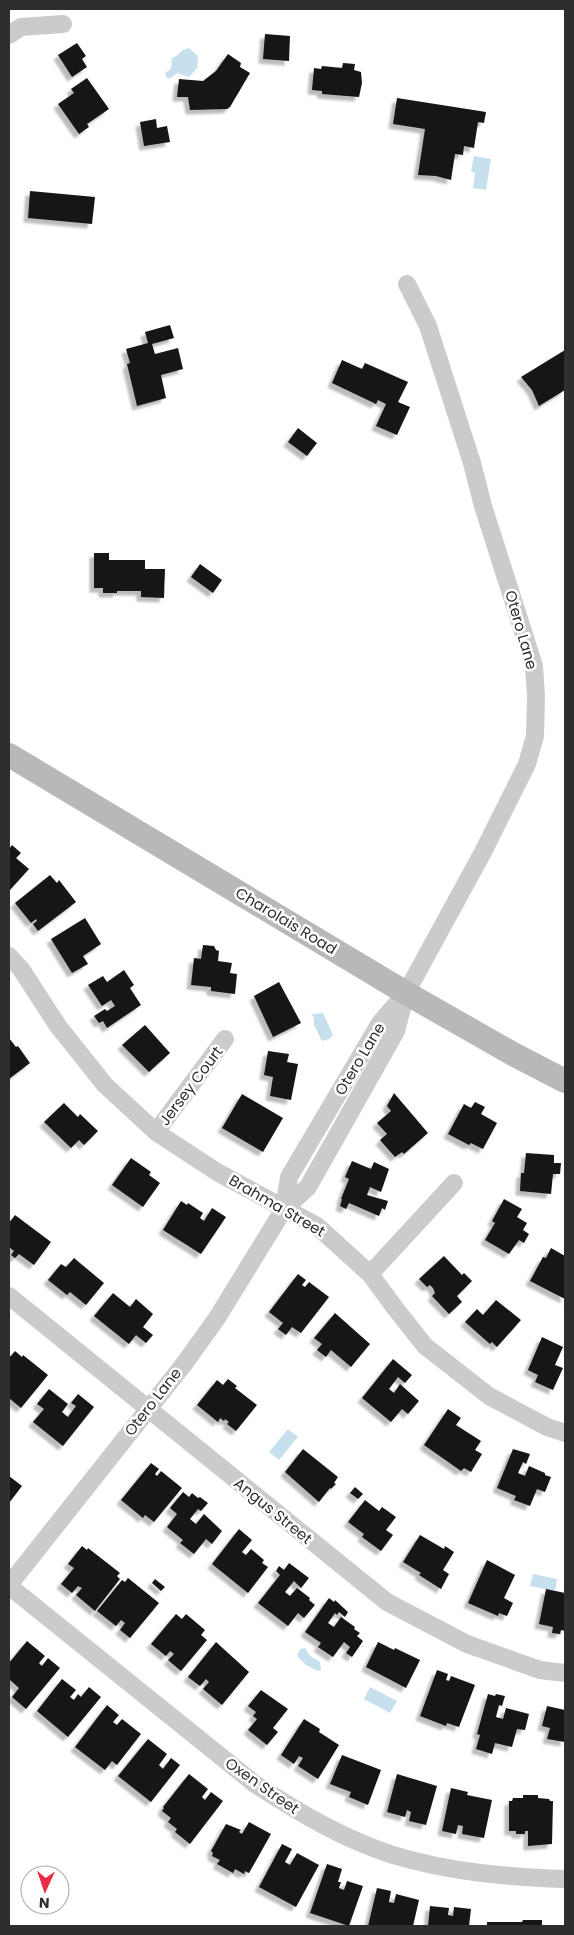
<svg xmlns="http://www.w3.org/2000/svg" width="574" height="1935" viewBox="0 0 574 1935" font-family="Poppins,sans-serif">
	<defs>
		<filter id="shadow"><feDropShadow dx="-4.5" dy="4.5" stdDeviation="1" flood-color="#0004"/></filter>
	</defs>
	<rect width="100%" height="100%" fill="#fff"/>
	<path fill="#c7e0ed" d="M189 48 198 56 197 68 189 77 177 73 171 78H167L165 73 171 69 172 58C179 56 181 49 189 48Z
		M474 156 491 159 486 190 473 188 475 173 471 172Z
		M323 1013 333 1035 329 1039 322 1041 314 1025V1017L311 1016 313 1014Z
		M288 1429 298 1437 279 1460 269 1452Z
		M533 1574 557 1579 555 1591 530 1586Z
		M305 1648 310 1656 320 1662 321 1670 318 1671 306 1665 297 1656 300 1649Z
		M370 1687 397 1701 390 1713 364 1699Z"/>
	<path fill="#151515" filter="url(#shadow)" d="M265 34 290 36 289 61 263 59Z
		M77 43 86 56 82 59 87 67 72 77 58 55Z
		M228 54 241 63 240 67 250 73 230 107 227 109 190 110 188 97H177L179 79 203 81 216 71Z
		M343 63 355 64 354 70 361 72 362 83 359 97 322 94V91L312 90 314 68 321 69 322 66 342 68Z
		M87 78 109 109 87 124 89 127 79 134 58 104 74 93 71 89Z
		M397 98 486 112 484 123 478 122 474 148 464 146 463 155 455 154 451 180 436 176 418 175 425 129 393 124Z
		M156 119 157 128 167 126 170 142 144 146 140 122Z
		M30 191 95 197 92 224 28 218Z
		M170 325 174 338 152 344 155 354 178 348 183 369 161 375 166 398 137 406 127 364 130 363 126 349 148 343 145 332Z
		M565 350V390L539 406 532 390 521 377Z
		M342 360 362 369 365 363 408 382 398 402 410 407 397 435 376 426 386 404 378 400 376 404 332 383Z
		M298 428 317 443 307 456 288 442Z
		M94 553H109V560H145V569H165L164 598 141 597V591H117V593H103V588H94Z
		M200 564 222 580 213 593 191 577Z
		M12 845 21 853 16 858 29 869 9 891V849Z
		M50 875 57 883 59 880 76 902 38 931 33 924 37 921 36 919 31 923 15 903Z
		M85 918 101 944 83 956 88 964 72 973 51 939Z
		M203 945 214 946 216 950 219 951 218 961 232 963 230 973 237 974 235 994 211 991V987L191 985 194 958 201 959Z
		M124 970 134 985 130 988 141 1005 107 1028 103 1021 99 1023 94 1016 105 1009 107 1011 115 1006 111 1000 102 1006 88 985 103 976 107 982Z
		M279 982 301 1023 273 1037 254 996Z
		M145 1025 170 1053 149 1072 122 1045Z
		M9 1038 16 1047 18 1046 30 1063 9 1079Z
		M268 1051 289 1054 287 1062 298 1064 291 1100 270 1096 273 1077 264 1075Z
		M394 1093 428 1133 404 1154 402 1152 395 1157 380 1140 387 1134 377 1123 391 1111 387 1106Z
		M242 1094 283 1118 263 1152 222 1128Z
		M475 1102 485 1107 481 1114 497 1123 483 1149 471 1143 469 1145 448 1134 464 1104 471 1108Z
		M64 1103 78 1117 80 1114 98 1131 84 1145 79 1140 71 1148 44 1122Z
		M526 1153 554 1155V1163H561L560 1174H553L551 1194 520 1191 521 1173H524Z
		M131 1158 151 1172 149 1175 160 1183 143 1207 112 1185Z
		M352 1161 371 1169 374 1162 389 1169 381 1192 370 1187 367 1195 388 1201 385 1210 382 1208 379 1216 349 1203 346 1209 340 1206 342 1199H341L349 1179 345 1177Z
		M504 1199 522 1209 517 1217 527 1223 523 1230 529 1234 524 1243 519 1240 509 1254 485 1240 495 1223 492 1221Z
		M181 1201 187 1205 188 1203 203 1213 200 1218 204 1221 212 1208 226 1217 201 1254 163 1230Z
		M15 1215 51 1242 34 1265 19 1254 15 1258 11 1255 14 1251 9 1247V1223Z
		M551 1248 565 1256V1299L530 1281 543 1257 546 1258Z
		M444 1256 462 1275 464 1273 472 1281 457 1296 462 1302 449 1314 432 1296 435 1293 433 1288 430 1285 427 1287 419 1279Z
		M74 1258 104 1283 86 1305 70 1292 67 1295 48 1280 61 1264 66 1267Z
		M298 1274 306 1280 302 1285 305 1287 309 1282 329 1297 301 1333 292 1327 286 1335 278 1329 283 1323 269 1312Z
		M113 1293 130 1307 136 1299 153 1314 143 1327 153 1335 146 1343 136 1335 129 1344 94 1316Z
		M496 1300 521 1320 497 1347 492 1342 490 1344 465 1322 477 1309 483 1315Z
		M335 1313 370 1344 351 1367 331 1350 326 1357 317 1350 322 1344 314 1338Z
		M542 1337 563 1347 555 1365 563 1368 553 1390 535 1382 538 1375 528 1370Z
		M15 1351 22 1357 23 1355 48 1375 21 1408 9 1398V1358Z
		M393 1359 412 1375 405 1383 398 1377 389 1389 394 1393 400 1384 419 1401 408 1414 402 1409 391 1422 362 1398Z
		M228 1379 237 1386 235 1388 257 1405 236 1431 227 1424 229 1422 225 1419 224 1421 220 1418 218 1422 197 1405 217 1380 223 1385Z
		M49 1389 68 1404 62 1412 68 1417 76 1406 71 1403 78 1394 94 1407 63 1446 33 1422 44 1409 37 1404Z
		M448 1409 461 1418 456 1425 481 1441 475 1450 482 1454 471 1472 464 1468 461 1471 424 1445Z
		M303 1449 338 1477 334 1483 336 1484 331 1489 330 1488 319 1502 285 1472Z
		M513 1449 530 1454 526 1464 523 1462 518 1473 525 1476 529 1466 545 1473V1475L551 1477 545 1492 537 1489 530 1506 514 1500 516 1496 497 1488Z
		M151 1463 159 1469 155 1474 157 1476 161 1471 182 1488 154 1522 145 1515 143 1518 121 1500Z
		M9 1476 22 1486 9 1503Z
		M355 1487 363 1494 358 1499 350 1493Z
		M183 1492 189 1497 192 1493 198 1498 200 1497 208 1503 201 1511 198 1509 190 1519 196 1524 204 1514 222 1531 212 1544 206 1539 194 1554 180 1543 183 1540 167 1527 177 1514 170 1508Z
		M365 1500 379 1511 382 1507 396 1517 386 1530 393 1535 381 1551 362 1537 364 1534 348 1522Z
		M239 1529 252 1540 242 1552 246 1555 251 1549 264 1560 262 1563 268 1567 248 1593 212 1564Z
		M420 1535 444 1549 445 1546 454 1552 443 1570 449 1574 441 1589 419 1575 421 1573 403 1562Z
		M82 1546 87 1550 88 1548 120 1573 117 1576 120 1579 95 1611 76 1595 82 1588 78 1586 72 1593 61 1584 74 1568 68 1564Z
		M487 1560 515 1575 504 1598 513 1603 507 1616 499 1613 498 1616 468 1603Z
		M289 1563 309 1578 301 1588 294 1581 285 1592 290 1596 297 1588 310 1598 309 1600 315 1605 304 1618 298 1613 288 1626 258 1603 280 1575 276 1571 279 1566 284 1570Z
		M128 1578 159 1603 130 1638 120 1630 125 1623 121 1620 116 1626 97 1611 122 1580 125 1582Z
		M155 1579 165 1587 161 1591 152 1583Z
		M546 1589 565 1593V1631L561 1630 560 1634 552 1633 553 1627 539 1624Z
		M329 1598 334 1602 335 1600 348 1612 345 1617 339 1612 337 1615 335 1613 328 1623 334 1627 341 1617 355 1627 354 1629 360 1633 357 1636 363 1641 352 1657 346 1653 350 1647 344 1642 333 1657 318 1647 321 1643 305 1632Z
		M176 1614 182 1619 186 1614 205 1630 201 1635 207 1640 181 1671 168 1660 174 1654 170 1651 166 1656 151 1644Z
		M27 1641 45 1656 39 1663 42 1666 48 1658 60 1668 26 1709 12 1697 19 1688 9 1679V1663Z
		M216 1642 249 1672 222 1705 203 1689 209 1682 206 1679 200 1686 188 1677Z
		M378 1642 394 1650 395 1648 420 1660 406 1688 366 1667Z
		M437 1670 448 1674 446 1680 449 1681 451 1676 475 1685 459 1727 447 1723 446 1726 420 1716Z
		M62 1679 76 1690 70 1697 74 1700 78 1694 81 1697 89 1687 101 1697 68 1737 37 1711Z
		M261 1690 288 1709 273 1728 278 1732 267 1745 248 1730 257 1719 253 1716 256 1712 248 1706Z
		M488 1694 495 1696 496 1694 505 1696 502 1706 499 1705 496 1717 503 1719 506 1708 529 1714 525 1730 517 1729 512 1747 495 1743 492 1754 476 1749 480 1735 477 1734Z
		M107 1705 119 1715 113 1722 117 1725 122 1719 141 1734 117 1765 112 1761 105 1770 75 1747Z
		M547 1706 565 1710V1742L547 1739 550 1728 542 1726Z
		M304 1719 320 1729 319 1732 339 1745 318 1779 298 1766 303 1758 299 1756 294 1764 281 1755Z
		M148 1739 167 1754 159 1765 163 1769 171 1758 180 1765 151 1802 118 1776Z
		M342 1755 381 1770 368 1805 349 1797 351 1792 330 1784Z
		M189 1774 208 1789 202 1797 205 1800 211 1792 223 1801 190 1844 175 1832 177 1829 168 1822 171 1818 162 1811 164 1808 163 1807Z
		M397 1774 437 1786 426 1825 409 1821 411 1812 407 1810 405 1817 387 1812Z
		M451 1788 468 1792 467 1795 492 1800 484 1838 462 1834 463 1826 458 1825 456 1834 442 1831Z
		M523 1795H538V1798L549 1799 550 1801H553L552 1844 528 1846V1831H525V1834H516V1831H509V1801H512L513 1798H523Z
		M249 1822 271 1834 249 1873 245 1871 244 1874 235 1869 233 1873 217 1864 220 1860 212 1856 213 1853 211 1851 226 1824 241 1830 239 1832 242 1834Z
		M282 1844 292 1849 285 1862 290 1865 297 1853 319 1865 296 1907 259 1887Z
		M327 1864 342 1869 338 1882H341L339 1888 344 1890 347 1881 363 1886 349 1926 310 1913Z
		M377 1888 391 1891 389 1902 394 1903 396 1894 419 1900 413 1926H368Z
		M430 1906 449 1908 448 1915 453 1916 454 1907 471 1909 469 1926H428Z
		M523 1920H542V1926H487V1922H522Z"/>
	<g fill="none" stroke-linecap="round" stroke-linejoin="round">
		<path stroke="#cbcbcb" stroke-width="18" d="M9 35 21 27 63 24
			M9 956 21 969 58 1026 105 1085 156 1132 217 1172 317 1226 370 1274 395 1308 425 1346 489 1396 547 1427 565 1433
			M406 993 483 852 527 764 535 736 536 696 534 666 483 506 472 463 428 326 407 284
			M156 1132 225 1039
			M370 1274 454 1183
			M9 1296 387 1602 467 1644 540 1670 565 1673
			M9 1585 184 1364 217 1318 284 1209 308 1187 396 1031 406 993 380 1023 289 1177 284 1209
			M9 1586 255 1784C298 1812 343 1839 393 1855 449 1872 507 1877 565 1879"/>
		<path stroke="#b8b8b8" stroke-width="24" d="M9 755 406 993 513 1054 565 1081"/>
	</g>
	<g text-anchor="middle" stroke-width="5" stroke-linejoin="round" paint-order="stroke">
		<g font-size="15" fill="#2e2e2e" stroke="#fff">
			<text transform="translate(521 630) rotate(74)" y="5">Otero Lane</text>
			<text transform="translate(286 921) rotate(31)" y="5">Charolais Road</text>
			<text transform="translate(360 1059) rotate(-59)" y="5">Otero Lane</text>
			<text transform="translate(191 1086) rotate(-53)" y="5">Jersey Court</text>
			<text transform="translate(277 1206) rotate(30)" y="5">Brahma Street</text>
			<text transform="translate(153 1402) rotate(-52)" y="5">Otero Lane</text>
			<text transform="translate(273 1511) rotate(39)" y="5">Angus Street</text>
			<text transform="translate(262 1786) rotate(35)" y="5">Oxen Street</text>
		</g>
	</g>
	<rect width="574" height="1935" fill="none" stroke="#2e2e2e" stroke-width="20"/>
	<g transform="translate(45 1890) rotate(183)"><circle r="24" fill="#ffffff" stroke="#ababab"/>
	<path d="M0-4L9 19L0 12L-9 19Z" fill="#ea2c45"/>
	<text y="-8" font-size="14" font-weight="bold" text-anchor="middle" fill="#2e2e2e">N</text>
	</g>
</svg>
